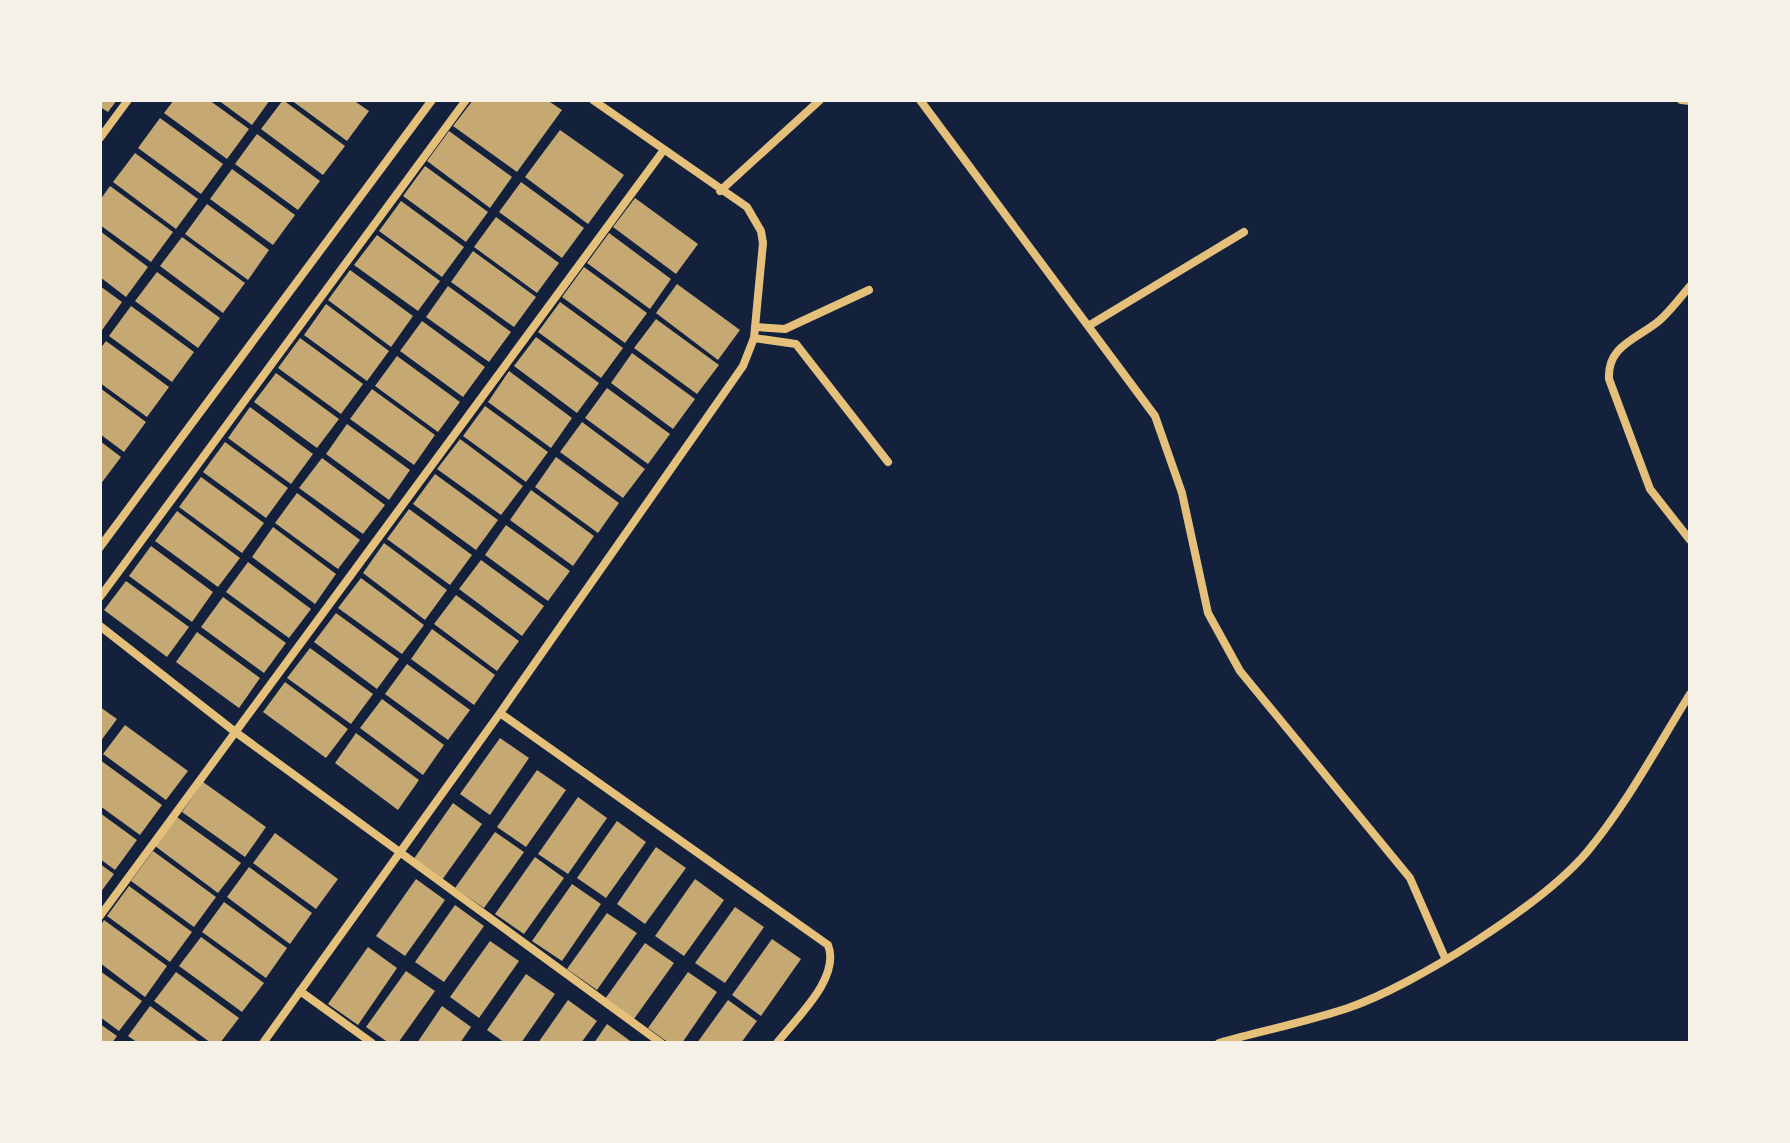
<svg xmlns="http://www.w3.org/2000/svg" width="1790" height="1143" viewBox="0 0 1790 1143" font-family="Commissioner,sans-serif">
	<rect width="100%" height="100%" fill="#14213d"/>
	<path fill="#c6a872" d="M100 100H117L108 112 100 107Z
		M174 100H209L249 129 227 159 164 113Z
		M218 100H270L252 125Z
		M283 100 345 146 323 175 261 129Z
		M291 100H353L369 111 347 141Z
		M473 100H547L562 110 517 172 453 126Z
		M160 118 223 164 201 194 138 148Z
		M560 130 624 175 588 224 525 177Z
		M449 131 512 177 490 208 427 161Z
		M257 134 320 181 298 210 235 164Z
		M135 153 198 199 176 229 113 182Z
		M425 166 488 212 466 242 403 196Z
		M232 169 295 215 273 245 210 199Z
		M521 182 584 228 562 258 499 212Z
		M110 186 173 232 151 262 100 225V200Z
		M635 198 698 244 676 274 613 227Z
		M401 201 464 247 442 277 379 231Z
		M207 204 269 250 248 280 185 234Z
		M496 217 559 263 537 293 474 247Z
		M100 231 148 267 126 297 100 277Z
		M609 233 671 279 650 309 587 263Z
		M377 235 440 281 418 311 354 265Z
		M182 237 245 283 223 313 160 266Z
		M473 251 536 297 514 327 451 282Z
		M584 267 647 313 625 343 562 297Z
		M350 270 413 316 391 347 328 300Z
		M157 272 220 318 198 348 135 301Z
		M677 284 740 330 718 360 656 313Z
		M100 286 122 302 100 333Z
		M448 286 511 332 489 362 426 317Z
		M560 302 623 348 601 378 538 332Z
		M326 304 389 351 367 381 304 335Z
		M131 306 194 352 172 382 109 336Z
		M656 319 719 365 697 394 634 348Z
		M422 321 485 367 463 397 400 351Z
		M536 337 599 383 577 413 514 366Z
		M300 338 363 384 341 414 278 368Z
		M106 341 169 387 147 417 100 383V349Z
		M632 353 695 399 673 429 611 383Z
		M397 356 460 402 438 432 375 386Z
		M509 371 572 418 551 448 488 402Z
		M276 373 339 419 317 448 254 402Z
		M100 388 146 422 124 452 100 434Z
		M607 388 670 434 648 464 585 418Z
		M372 389 435 435 414 465 350 419Z
		M485 406 548 452 526 482 463 436Z
		M250 407 313 454 291 484 228 438Z
		M582 422 645 469 623 498 560 452Z
		M347 424 410 470 389 500 326 454Z
		M460 439 523 486 501 515 437 469Z
		M100 441 121 457 100 485Z
		M225 442 288 488 266 518 203 472Z
		M556 457 619 503 598 533 535 487Z
		M322 458 385 505 363 534 299 488Z
		M435 474 498 520 476 550 413 504Z
		M201 477 264 523 242 553 179 507Z
		M531 490 594 536 573 566 510 520Z
		M297 493 360 540 338 569 275 523Z
		M409 509 472 555 450 585 387 539Z
		M177 511 240 558 218 587 155 541Z
		M506 525 570 571 548 601 485 555Z
		M273 527 336 574 315 604 252 557Z
		M384 543 447 590 425 620 363 573Z
		M151 546 213 592 192 622 129 576Z
		M481 560 544 606 522 636 459 589Z
		M248 562 311 609 289 638 226 592Z
		M361 578 424 625 402 654 338 608Z
		M126 581 189 627 167 657 104 610Z
		M456 595 519 641 497 671 434 624Z
		M223 597 286 643 264 673 201 627Z
		M336 613 399 659 377 689 314 642Z
		M432 629 495 675 474 705 411 659Z
		M197 632 260 678 239 708 176 662Z
		M310 648 373 694 351 724 287 678Z
		M407 664 470 710 448 740 385 694Z
		M285 682 348 729 326 758 263 712Z
		M382 699 444 745 423 775 360 728Z
		M100 707 117 719 100 742Z
		M125 725 188 771 166 800 103 754Z
		M356 733 419 780 398 810 335 763Z
		M500 738 529 758 490 815 460 794Z
		M100 760 162 805 140 835 100 806Z
		M537 770 566 790 526 847 497 827Z
		M203 782 266 827 245 857 182 812Z
		M578 797 607 818 568 874 538 854Z
		M453 803 482 824 442 880 413 860Z
		M100 813 137 840 115 870 100 859Z
		M177 817 241 863 218 893 155 846Z
		M617 821 646 842 606 898 577 878Z
		M495 832 524 852 484 908 455 888Z
		M275 833 338 879 316 909 253 863Z
		M656 847 686 868 645 924 617 904Z
		M153 851 216 897 194 927 131 881Z
		M535 857 564 878 524 934 495 914Z
		M100 864 114 874 100 893Z
		M249 867 312 913 290 944 227 897Z
		M416 879 445 900 405 956 376 936Z
		M695 879 724 900 684 956 655 936Z
		M572 884 601 904 562 961 532 941Z
		M129 886 192 932 170 962 107 916Z
		M224 902 287 948 266 978 202 932Z
		M455 905 484 926 444 982 415 962Z
		M735 907 764 927 725 983 695 963Z
		M607 913 637 933 597 990 567 969Z
		M104 920 167 966 145 997 100 963V926Z
		M201 937 264 983 242 1012 179 966Z
		M772 939 801 959 761 1016 732 995Z
		M490 941 519 961 479 1018 450 997Z
		M645 943 674 963 634 1019 605 999Z
		M368 947 397 968 358 1025 328 1004Z
		M100 971 142 1001 119 1031 100 1017Z
		M406 971 435 991 398 1043H389L366 1027Z
		M176 972 239 1018 220 1043H211L154 1001Z
		M688 972 717 992 682 1043H669L648 1028Z
		M526 974 555 994 521 1043H505L487 1030Z
		M568 1000 597 1021 581 1043H538Z
		M728 1000 757 1021 741 1043H697Z
		M150 1006 201 1043H138L128 1036Z
		M442 1006 471 1027 460 1043H417Z
		M100 1024 117 1036 112 1043H100Z
		M607 1024 633 1043H594Z"/>
	<g fill="none" stroke-linecap="round" stroke-linejoin="round">
		<path stroke="#e5c07b" stroke-width="8" d="M920 100 1155 416 1182 493 1208 613 1240 671 1410 878 1445 958
			M1681 100 1690 101
			M100 138 128 100
			M720 191 820 100
			M1690 286C1680 298 1671 310 1660 320 1638 339 1607 345 1609 379L1650 489 1690 540
			M1090 325 1244 232
			M755 327 785 329 869 290
			M754 338 796 344 888 462
			M100 547 432 100
			M100 597 466 100
			M100 626 234 731 661 1043
			M500 713 828 945C841 978 796 1018 777 1043
			M100 916 663 151
			M300 991 372 1043
			M263 1043 500 713 743 366 754 338 763 243 761 231 747 207 593 100
			M1219 1043C1261 1031 1306 1022 1348 1008 1415 985 1542 905 1587 852 1627 804 1657 747 1690 694"/>
	</g>
	<rect width="1790" height="1143" fill="none" stroke="#f6f1e7" stroke-width="204"/>
</svg>
